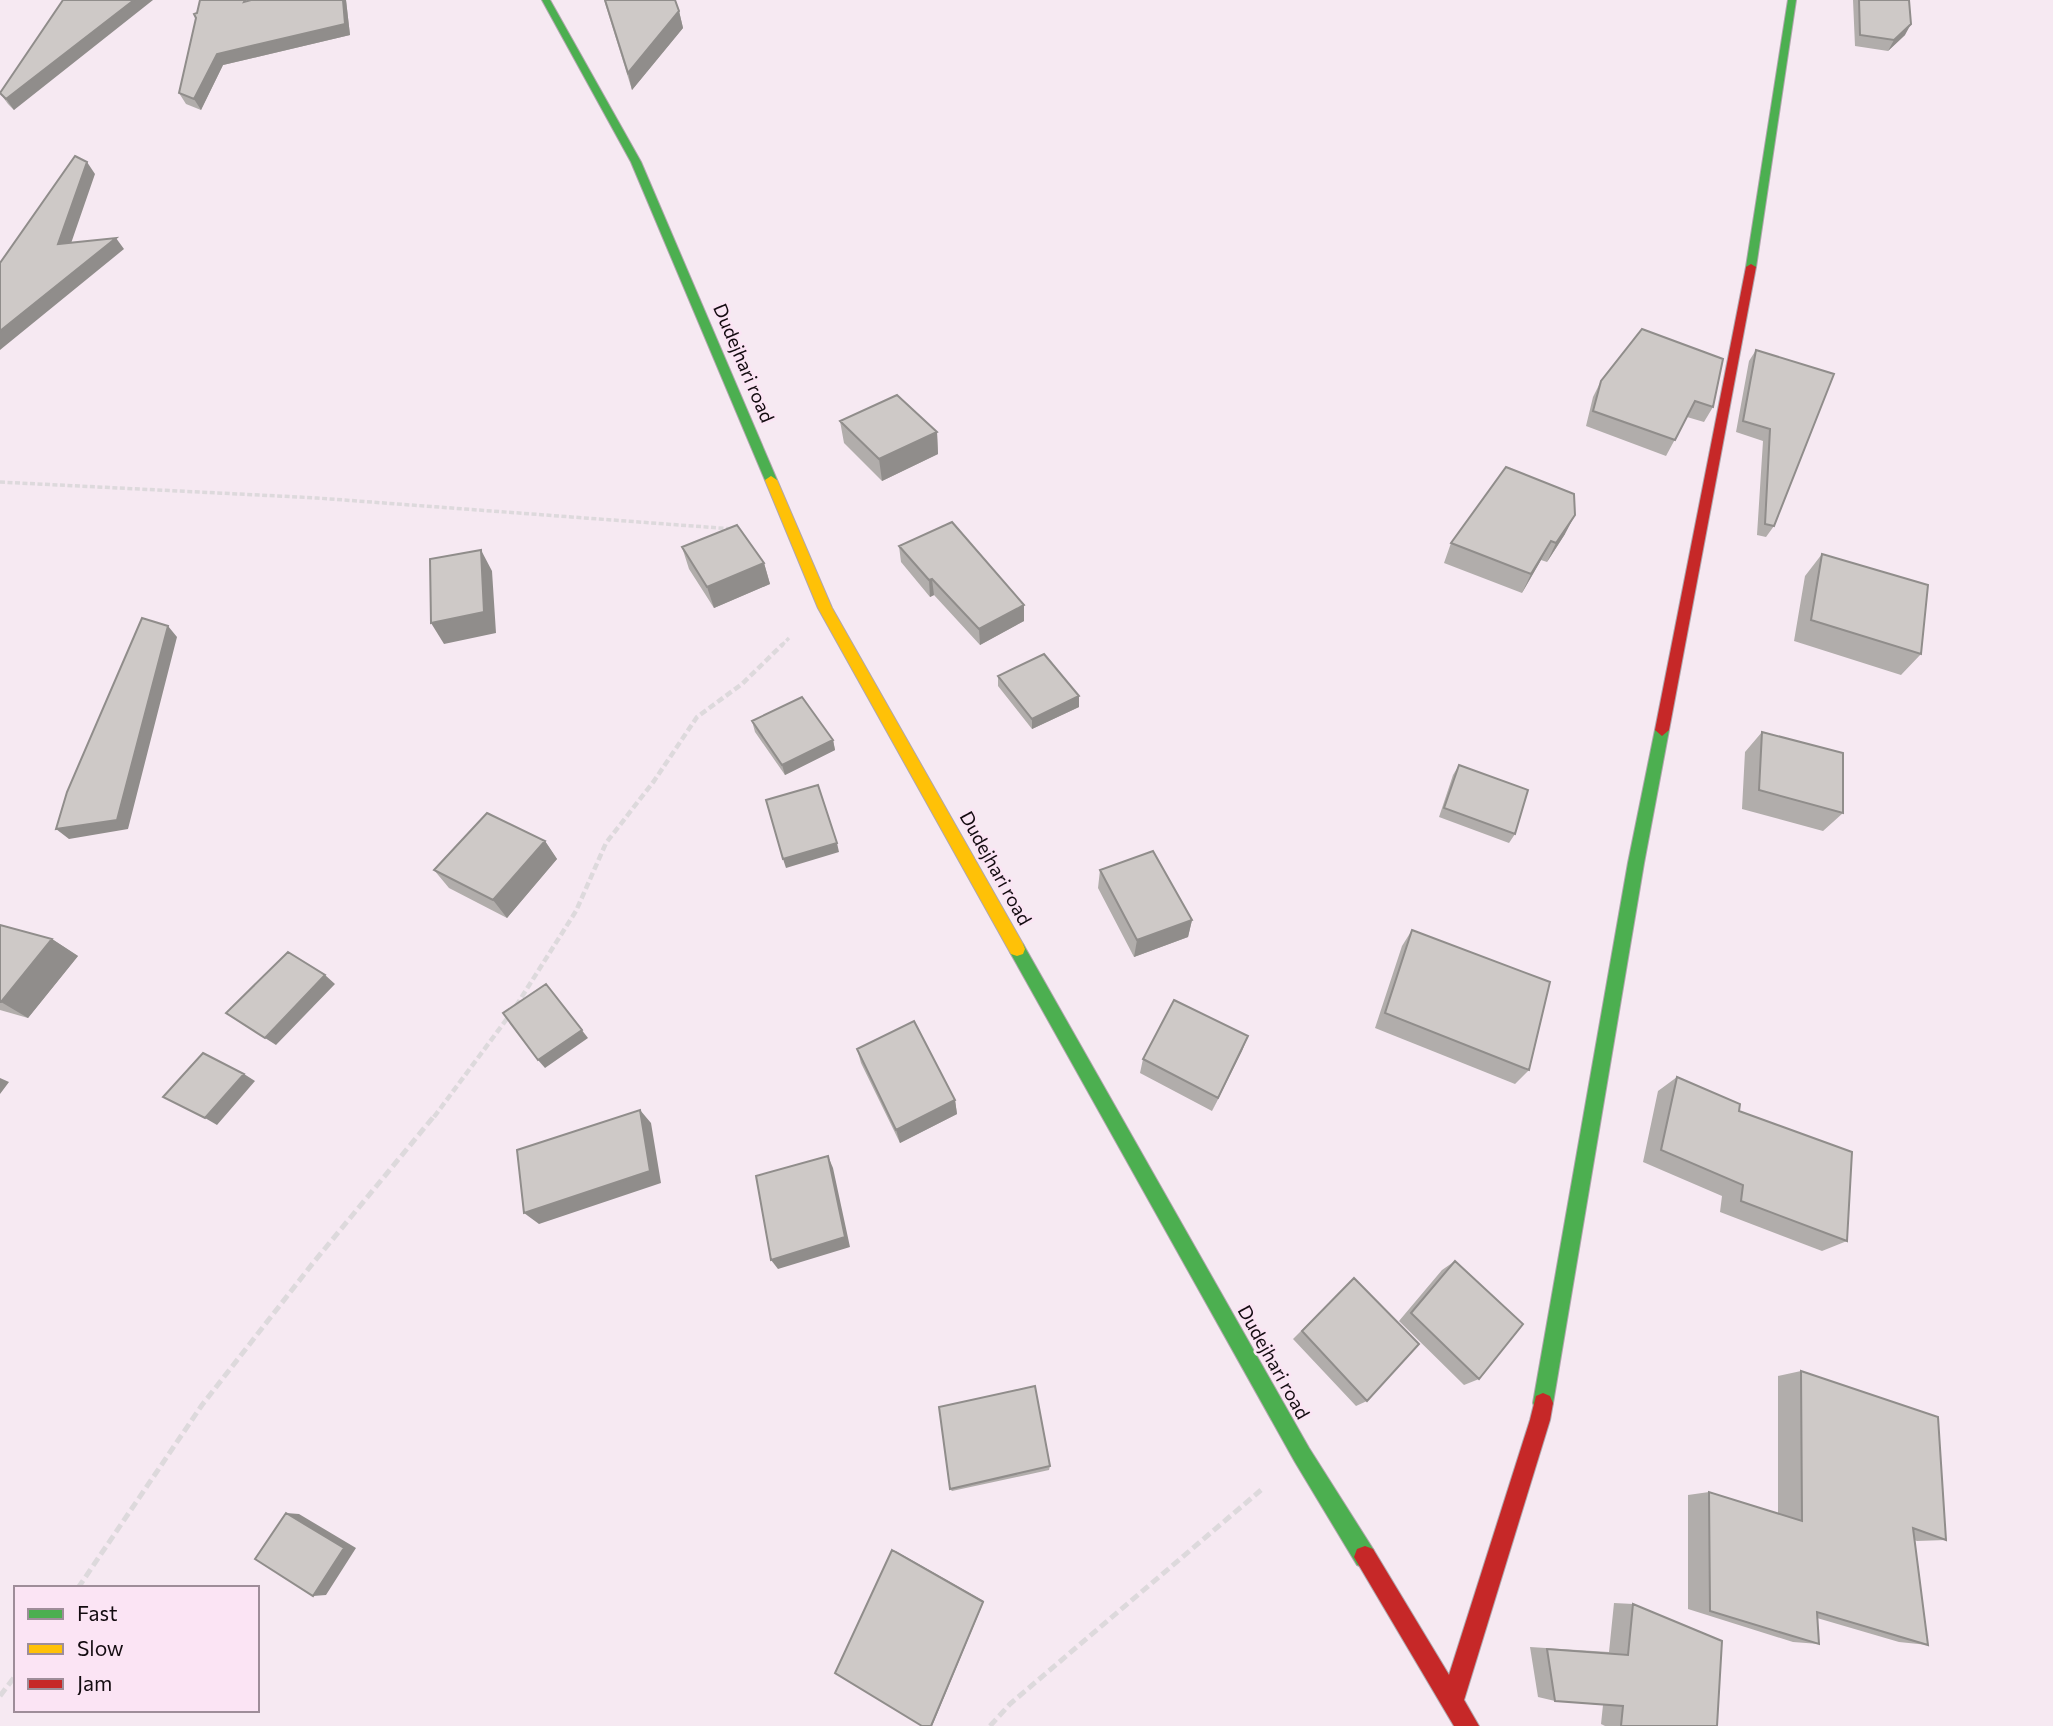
<svg xmlns="http://www.w3.org/2000/svg" width="2053" height="1726" viewBox="0 0 2053 1726" font-family="Commissioner,sans-serif">
	<rect width="100%" height="100%" fill="#f6e9f2"/>
	<g fill="none" stroke-linecap="round" stroke-linejoin="round">
		<defs>
			<path id="fast" d="M542 0H550L641 162 777 480 775 483 771 484 765 480 631 162Z
				M1788 0H1796L1756 267 1751 270 1746 267Z
				M1662 724 1669 730 1644 863 1553 1403 1550 1410 1543 1413 1536 1410 1533 1403 1628 863 1655 730Z
				M1017 942 1023 944 1309 1448 1373 1549 1376 1557 1373 1565 1365 1568 1357 1565 1295 1462 1011 954 1009 949 1011 944Z"/>
			<path id="slow" d="M771 476 777 480 832 608 1023 944 1025 949 1023 954 1017 956 1011 954 818 608 765 480Z"/>
			<path id="jam" d="M1751 264 1756 267 1669 730 1662 736 1655 730 1746 267Z
				M1543 1393 1550 1396 1553 1403 1550 1420 1464 1700 1479 1726H1454L1354 1557 1357 1549 1365 1546 1373 1549 1449 1675 1530 1420 1536 1396Z"/>
		</defs>
		<use href="#fast" stroke="#b0a6ad" stroke-width="2"/>
		<use href="#slow" stroke="#b0a6ad" stroke-width="2"/>
		<use href="#jam" stroke="#b0a6ad" stroke-width="2"/>
		<path stroke="#ddd9dc" stroke-width="3.5" stroke-dasharray="5 2.5" stroke-linecap="butt" d="M0 482 317 498 733 529
			M781 646 789 638"/>
		<path stroke="#ddd9dc" stroke-width="4.5" stroke-dasharray="7 3.5" stroke-linecap="butt" d="M516 1006 576 911 606 843 654 781 697 717 742 684 783 644
			M434 1117 509 1016"/>
		<path stroke="#ddd9dc" stroke-width="5" stroke-dasharray="9 4.5" stroke-linecap="butt" d="M78 1588 202 1405 313 1263 435 1115
			M0 1696 16 1675
			M990 1726 1010 1704 1261 1490"/>
		<use href="#fast" fill="#4caf50" fill-rule="evenodd"/>
		<use href="#slow" fill="#ffc107" fill-rule="evenodd"/>
		<use href="#jam" fill="#c62828" fill-rule="evenodd"/>
	</g>
	<path fill="#b1adab" d="M63 0 14 110 8 104 0 93Z
		M200 0H346L350 35 223 65 201 110 186 104 179 93Z
		M604 0H675L679 11 683 28 632 90Z
		M1853 0H1909L1905 35 1888 51 1855 46Z
		M1642 329 1713 407 1704 422 1687 417 1666 456 1586 426 1593 397 1601 381Z
		M1756 350 1834 374 1774 526 1766 537 1757 535 1763 441 1736 432 1749 361Z
		M840 421 937 432 938 454 882 481 844 443Z
		M1565 534 1547 562 1541 560 1522 593 1444 563 1451 543Z
		M899 546 1024 621 980 645 934 595 930 597 901 562Z
		M682 547 764 563 770 584 714 608 689 569Z
		M1822 554 1921 654 1901 675 1794 641 1805 576Z
		M998 676 1079 707 1032 729 998 686Z
		M752 721 833 740 835 750 785 775 755 732Z
		M1762 732 1843 813 1823 831 1742 809 1745 752Z
		M1459 765 1515 834 1509 843 1439 817 1453 775Z
		M545 841 557 859 507 918 449 888 434 870Z
		M1100 870 1192 920 1188 937 1134 957 1098 888Z
		M0 925 52 939 78 956 28 1018 0 1010Z
		M1412 930 1529 1070 1515 1084 1375 1028 1402 946Z
		M1248 1036 1212 1111 1140 1073 1143 1059Z
		M857 1049 955 1100 957 1114 900 1143 861 1063Z
		M1677 1077 1739 1111 1847 1241 1822 1251 1720 1212 1722 1196 1643 1162 1658 1091Z
		M1455 1261 1479 1379 1464 1385 1399 1321 1442 1270Z
		M1354 1278 1367 1401 1356 1406 1293 1339Z
		M1801 1371 1946 1540 1917 1541 1914 1540 1928 1645 1899 1642 1817 1618 1819 1644 1793 1642 1688 1609V1495L1709 1492 1778 1514V1376Z
		M1050 1466 1049 1470 952 1491 950 1489Z
		M1614 1603 1633 1604 1717 1726H1605L1601 1724 1603 1705 1555 1701 1538 1697 1530 1647 1609 1652Z"/>
	<path fill="#908d8b" d="M134 0H153L14 110 6 99Z
		M343 0H346L350 35 223 65 201 110 194 99 217 54Z
		M679 11 683 28 632 90 628 73Z
		M1911 24 1905 35 1888 51 1894 40Z
		M87 162 95 174 67 255 58 244Z
		M116 238 124 249 0 350V331Z
		M937 432 938 454 882 481 879 459Z
		M1575 515 1565 534 1547 562 1556 543Z
		M1551 541 1541 560 1522 593 1531 574Z
		M481 550 492 571 496 633 444 644 431 623Z
		M764 563 770 584 714 608 707 587Z
		M932 579 934 595 930 597 929 580Z
		M1024 605V621L980 645 979 629Z
		M168 626 177 637 128 829 69 839 56 829Z
		M1079 696V707L1032 729V719Z
		M833 740 835 750 785 775 782 765Z
		M545 841 557 859 507 918 493 900Z
		M837 843 839 852 786 868 783 859Z
		M1192 920 1188 937 1134 957 1137 940Z
		M52 939 78 956 28 1018 1 1002Z
		M325 975 335 984 276 1045 265 1038Z
		M546 984 588 1038 545 1068 538 1060Z
		M1248 1036 1242 1051 1212 1111 1218 1098Z
		M244 1074 255 1081 217 1125 205 1118Z
		M0 1078 9 1082 0 1094Z
		M955 1100 957 1114 900 1143 896 1130Z
		M640 1110 651 1123 661 1183 539 1224 524 1213Z
		M828 1156 833 1168 850 1247 778 1269 771 1260Z
		M286 1513 299 1514 356 1548 326 1595 313 1596Z
		M892 1550 896 1551 984 1601 932 1726Z"/>
	<path fill="#cec9c7" stroke="#908d8b" stroke-width="2" d="M63 0H134L6 99 0 93Z
		M200 0H245L244 2 251 0H343L345 24 217 54 194 99 179 93 196 18 194 14 197 13Z
		M605 0H675L679 11 628 73Z
		M1859 0H1909L1911 24 1894 40 1860 35Z
		M75 156 87 162 58 244 116 238 0 331V263Z
		M1642 329 1723 359 1713 407 1695 401 1675 440 1593 411 1601 381Z
		M1756 350 1834 374 1774 526 1765 524 1770 429 1743 421Z
		M897 395 937 432 879 459 840 421Z
		M1506 467 1574 494 1575 515 1556 543 1551 541 1531 574 1451 543Z
		M952 522 1024 605 979 629 932 579 929 580 899 546Z
		M737 525 764 563 707 587 682 547Z
		M481 550 484 612 431 623 430 559Z
		M1822 554 1928 585 1921 654 1811 620Z
		M142 618 168 626 117 820 56 829 67 792Z
		M1044 654 1079 696 1032 719 998 676Z
		M802 697 833 740 782 765 752 721Z
		M1762 732 1843 753V813L1759 790Z
		M1459 765 1528 790 1515 834 1444 808Z
		M818 785 837 843 783 859 766 800Z
		M487 813 545 841 493 900 434 870Z
		M1153 851 1192 920 1137 940 1100 870Z
		M0 925 52 939 1 1002H0Z
		M1412 930 1550 982 1529 1070 1385 1013Z
		M288 952 325 975 265 1038 226 1013Z
		M546 984 582 1030 538 1060 503 1013Z
		M1174 1000 1248 1036 1218 1098 1143 1059Z
		M914 1021 955 1100 896 1130 857 1049Z
		M203 1053 244 1074 205 1118 163 1097Z
		M1677 1077 1740 1104 1739 1111 1852 1152 1847 1241 1741 1201 1743 1185 1661 1150Z
		M640 1110 650 1171 524 1213 517 1150Z
		M828 1156 845 1237 771 1260 756 1176Z
		M1455 1261 1523 1324 1479 1379 1411 1313Z
		M1354 1278 1419 1344 1367 1401 1302 1331Z
		M1801 1371 1938 1417 1946 1540 1913 1528 1928 1645 1817 1612 1819 1644 1710 1611 1709 1492 1802 1521Z
		M1035 1386 1050 1466 950 1489 939 1407Z
		M286 1513 344 1548 313 1596 255 1559Z
		M892 1550 983 1602 931 1726H922L835 1673Z
		M1633 1604 1722 1641 1717 1726H1621L1623 1706 1555 1701 1547 1649 1628 1655Z"/>
	<g text-anchor="middle" stroke-width="5" stroke-linejoin="round" paint-order="stroke">
		<g font-size="19" fill="#130b10" stroke="#fbe4f4">
			<text transform="translate(744 363) rotate(67)" y="7">Dudejhari road</text>
			<text transform="translate(996 868) rotate(61)" y="7">Dudejhari road</text>
			<text transform="translate(1274 1362) rotate(61)" y="7">Dudejhari road</text>
		</g>
	</g>
	<rect x="14" y="1586" width="245" height="126" fill="#fbe4f4" stroke="#9e8d99" stroke-width="2"/>
	<rect x="28" y="1609" width="35" height="10" fill="#4caf50" stroke="#9e8d99" stroke-width="2"/>
	<text x="77" y="1621" font-size="21" fill="#130b10">Fast</text>
	<rect x="28" y="1644" width="35" height="10" fill="#ffc107" stroke="#9e8d99" stroke-width="2"/>
	<text x="77" y="1656" font-size="21" fill="#130b10">Slow</text>
	<rect x="28" y="1679" width="35" height="10" fill="#c62828" stroke="#9e8d99" stroke-width="2"/>
	<text x="77" y="1691" font-size="21" fill="#130b10">Jam</text>
</svg>
